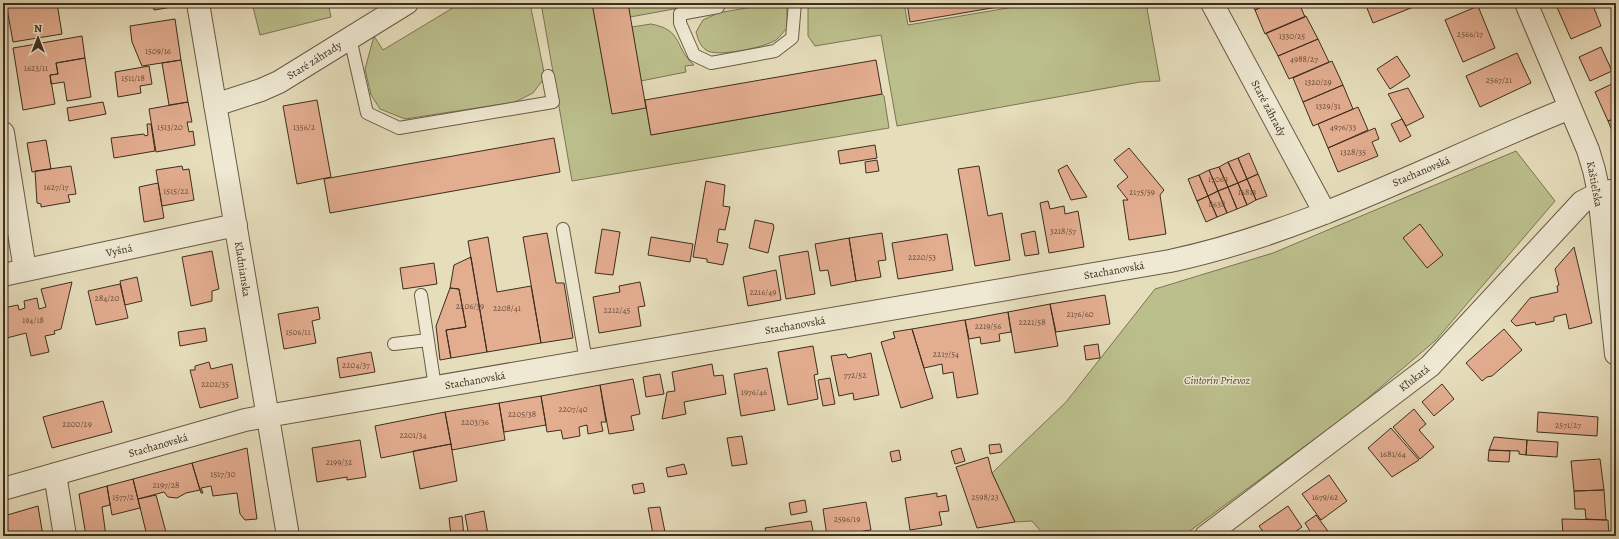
<svg xmlns="http://www.w3.org/2000/svg" width="1619" height="539" viewBox="0 0 1619 539" font-family="Alegreya,serif">
	<rect width="100%" height="100%" fill="#e6ddbb"/>
	<filter id="stains"><feTurbulence type="fractalNoise" baseFrequency=".005" numOctaves="4"/><feColorMatrix values="0 0 0 0 .2 0 0 0 0 .09 0 0 0 0 .02 0 0 0 .5 -.17"/></filter>
	<radialGradient id="worn" r=".72"><stop offset=".6" stop-color="#630" stop-opacity="0"/><stop offset="1" stop-color="#630" stop-opacity=".3"/></radialGradient>
	<path fill="#bbbf8c" stroke="#7c7655" d="M252 3H328L331 17 260 35Z
		M461 3H530L545 77 533 93 515 102 405 119 380 109 371 95 365 69 374 36 383 50Z
		M541 3H592L612 113 646 107 651 135 882 94 884 96 889 128 572 181Z
		M628 3H707L630 17Z
		M774 3H787V28C783 32 780 37 776 40 766 47 716 58 706 50 700 46 698 39 696 32L703 20 718 13Z
		M808 3H904L908 25 1037 3H1146L1160 81 1140 82 897 126 881 35 815 46 808 36Z
		M651 24C684 30 674 48 694 65L685 66 686 72 641 81 632 27Z
		M1516 151 1555 201 1436 340 1354 410 1183 536H1045L1032 521 1015 522 992 473 1066 402 1155 289 1273 253Z"/>
	<path fill="#e3ad90" stroke="#3e2e1e" d="M6 3H57L62 34 13 42Z
		M153 3H172V7L154 10Z
		M592 3H628L646 108 612 114Z
		M907 3H1021L910 22Z
		M1252 3H1270L1255 10Z
		M1270 3H1299L1305 17 1265 34 1255 10Z
		M1365 3H1415L1416 6 1373 23Z
		M1559 3H1592L1601 26 1571 39 1556 5Z
		M1478 6 1495 48 1463 62 1445 20Z
		M1306 16 1318 39 1278 56 1266 33Z
		M175 19 181 60 142 66 132 42 130 26Z
		M82 36 85 58 56 63 58 74 50 75 55 104 23 110 13 48Z
		M1318 39 1329 62 1289 79 1278 56Z
		M1601 47 1612 71 1590 81 1579 57Z
		M1517 53 1531 83 1480 107 1466 76Z
		M1397 56 1410 76 1390 89 1377 69Z
		M85 58 91 97 67 101 64 82 51 84 50 75 58 74 56 63Z
		M181 60 188 102 169 105 162 63Z
		M876 60 882 94 651 135 645 100Z
		M1332 61 1343 85 1303 102 1293 78Z
		M149 66 152 84 140 86 141 93 118 97 115 72Z
		M1616 82V118L1608 121 1595 92Z
		M1343 85 1353 109 1313 126 1303 102Z
		M1408 88 1424 117 1406 126 1388 94Z
		M317 100 331 177 297 184 283 106Z
		M103 102 106 114 69 121 67 108Z
		M188 102 192 122H187L189 132 193 131 195 145 156 152 149 109Z
		M1358 107 1368 130 1328 148 1318 124Z
		M1616 118V140L1608 121Z
		M1402 119 1411 136 1400 142 1391 124Z
		M147 124H151L155 151 114 158 111 138 144 134 145 136 148 135Z
		M1375 128 1379 139 1372 142 1378 156 1338 172 1328 148Z
		M554 138 560 172 330 213 324 179Z
		M46 140 51 169 32 172 27 143Z
		M875 145 877 158 840 164 838 151Z
		M1129 148 1164 190 1160 195 1166 234 1129 240 1123 200H1128L1117 186 1128 177 1114 160Z
		M1249 153 1258 174 1247 179 1238 158Z
		M1238 158 1247 179 1238 183 1228 162Z
		M877 160 879 171 866 173 865 162Z
		M1228 162 1238 183 1228 187 1219 167Z
		M1067 165 1087 197 1071 200 1058 170Z
		M71 166 76 194 68 195 70 202 41 207V204L37 203 35 171Z
		M182 166 183 170 189 169 194 200 162 206 156 170Z
		M979 166 988 216 1002 213 1010 260 975 266 958 169Z
		M1219 167 1228 187 1218 191 1209 170Z
		M1209 170 1218 191 1208 196 1199 175Z
		M1258 174 1267 196 1256 200 1247 179Z
		M1199 175 1208 196 1197 201 1188 179Z
		M1247 179 1256 200 1247 205 1238 183Z
		M706 181 725 185 723 206 730 207 725 230 719 229 717 242 728 244 723 265 707 262V259L693 257Z
		M158 183 164 218 144 222 139 187Z
		M1238 183 1247 205 1237 209 1228 187Z
		M1228 187 1237 209 1227 213 1218 191Z
		M1218 191 1227 213 1217 217 1208 196Z
		M1208 196 1217 217 1206 222 1197 201Z
		M1048 201 1050 209 1064 206 1065 214 1078 211 1084 247 1049 253 1040 203Z
		M755 220 773 224 774 227 768 253 749 248Z
		M1420 224 1443 255 1427 268 1403 238Z
		M602 229 620 232 613 275 595 273Z
		M1035 231 1039 254 1025 256 1021 234Z
		M547 233 556 283H564L573 338 541 343 523 237Z
		M882 233 886 260 878 261 881 277 856 281 849 238Z
		M947 234 953 270 898 279 892 243Z
		M488 237 497 292 531 286 541 343 487 352 468 241Z
		M651 237 693 244 690 262 648 255Z
		M849 238 856 281 831 286 828 270 820 271 815 244Z
		M1574 247 1592 323 1569 329 1566 314 1554 317V321L1536 325 1535 322 1516 326 1511 321 1530 298 1558 292 1557 286 1559 285 1555 269Z
		M212 251 219 289 212 291V301L191 306 182 257Z
		M808 251 815 294 786 299 779 256Z
		M471 257 487 352 451 358 446 330 466 327 459 289 450 288 454 265Z
		M434 263 437 284 403 289 400 268Z
		M776 270 781 300 748 306 743 277Z
		M137 277 142 301 125 305 120 281Z
		M72 282 61 329 54 331 55 334 45 336 49 352 31 356 26 333 3 339V308L18 305 19 310 25 308 24 301 37 298 39 309 46 307 41 289Z
		M640 282 645 306 638 307 641 326 599 333 593 297 620 292 619 286Z
		M120 284 128 318 96 325 88 291Z
		M450 288 459 289 466 327 446 330 451 358 440 360 436 326Z
		M1105 295 1110 324 1056 332 1050 304Z
		M1050 304 1058 346 1015 353 1008 312Z
		M318 307 320 319 312 321 316 343 284 349 278 314Z
		M1008 312 1011 332 999 334 1000 341 981 344 980 337 969 339 965 320Z
		M964 320H965L978 394 957 398 953 372 943 374 942 364 924 368 912 329Z
		M205 328 207 341 180 346 178 332Z
		M912 329 933 398 901 408 881 342 895 338 893 332Z
		M1504 329 1522 350 1492 376 1487 377 1482 381 1466 363Z
		M1098 344 1100 358 1086 360 1084 346Z
		M813 346 818 374 814 375 818 399 788 405 778 352Z
		M371 352 375 372 340 378 337 358Z
		M871 353 879 395 854 400 853 393 839 396 831 356 846 354 848 358Z
		M209 362 211 369 232 364 238 398 200 408 190 370H195V366Z
		M712 364 714 376 723 375 726 394 684 402 686 414 662 419 667 392 675 391 672 372Z
		M767 368 775 410 741 416 734 374Z
		M660 374 664 394 646 397 643 377Z
		M830 378 835 404 823 406 818 380Z
		M633 379 640 414 631 416 634 430 609 434 600 385Z
		M1442 384 1454 399 1434 416 1422 402Z
		M600 385 606 422H601L603 431 588 434 587 425 579 427 580 436 563 439 561 430 547 432 541 396Z
		M541 396 546 425 504 432 499 403Z
		M103 401 112 432 52 448 43 417Z
		M499 403 505 440 452 450 445 412Z
		M1414 409 1426 424 1419 430 1434 447 1420 459 1393 427Z
		M445 412 451 444 381 458 375 426Z
		M1538 412 1598 417 1597 436 1537 432Z
		M1391 428 1419 460 1392 477 1368 448Z
		M742 436 747 464 732 466 727 438Z
		M1494 437 1527 440 1526 455 1519 454V451L1489 450Z
		M360 440 366 477 347 480V477L317 482 312 448Z
		M1527 440 1558 442 1557 457 1526 455Z
		M451 444 457 481 420 489 413 451Z
		M1000 444 1002 452 990 454 989 445Z
		M247 448 257 519 245 520 240 514 237 493 213 496 211 486 201 488 203 493H201L192 463Z
		M961 448 965 461 955 464 951 451Z
		M899 450 901 460 892 462 890 452Z
		M1489 450 1510 451 1509 462 1488 461Z
		M988 457 992 473 1015 522 977 528 956 467Z
		M1600 459 1604 490 1574 491 1571 461Z
		M192 463 200 490 186 493 177 498 168 497 164 492 138 499 133 479Z
		M684 464 687 474 668 477 666 468Z
		M1329 475 1347 501 1321 520 1302 494Z
		M133 479 140 508 112 515 107 486Z
		M643 483 645 492 634 494 632 485Z
		M107 486 110 505 102 507 106 536H86L79 494Z
		M1604 490 1606 520 1586 519 1585 509H1575L1574 491Z
		M937 493V497L946 495 949 511 939 512 942 525 910 530 905 498Z
		M156 495 167 536H147L138 499Z
		M805 500 807 512 791 515 789 503Z
		M866 502 871 530 863 531 864 536H827L823 509Z
		M38 506 43 536H9L4 516Z
		M1288 506 1302 527 1289 536H1266L1259 526Z
		M660 507 665 532 653 534 648 508Z
		M484 511 488 535 469 536 465 515Z
		M1316 515 1330 534 1327 536H1313L1305 523Z
		M462 516 464 536H451L449 518Z
		M1562 519 1608 520 1609 536H1563Z
		M811 521 814 536H767L765 528Z"/>
	<g fill="none" stroke-linecap="round" stroke-linejoin="round">
		<defs>
			<path id="lane" d="M718 7 680 14V23L694 55 711 63 775 51 792 38 795 3
				M350 38 367 113 399 128 553 102 548 76
				M563 229 586 361
				M421 295 435 387
				M394 344 428 340"/>
			<path id="street" d="M198 3 288 536
				M1212 3 1325 213
				M1526 3 1588 150 1594 170 1599 193 1616 354
				M215 105 261 90 279 82 407 3
				M3 133 25 270
				M3 275 236 225
				M55 474 65 536
				M3 489 245 420 267 416 1170 261C1311 231 1437 161 1570 108
				M1206 536 1430 366 1582 202 1599 193 1616 190"/>
		</defs>
		<use href="#lane" stroke="#685a45" stroke-width="14"/>
		<use href="#street" stroke="#685a45" stroke-width="24"/>
		<use href="#lane" stroke="#efe9d3" stroke-width="12"/>
		<use href="#street" stroke="#efe9d3" stroke-width="22"/>
	</g>
	<g text-anchor="middle" stroke-width="3" stroke-linejoin="round" paint-order="stroke">
		<g font-size="9" fill="#674e3a">
			<text x="1470" y="37">2566/17</text>
			<text x="1292" y="39">1330/25</text>
			<text x="158" y="54">1509/16</text>
			<text x="1304" y="62">4988/27</text>
			<text x="36" y="71">1623/11</text>
			<text x="133" y="81">1511/18</text>
			<text x="1499" y="83">2567/21</text>
			<text x="1318" y="85">1320/29</text>
			<text x="1328" y="109">1329/31</text>
			<text x="170" y="130">1513/20</text>
			<text x="304" y="130">1356/2</text>
			<text x="1343" y="130">4976/33</text>
			<text x="1353" y="155">1328/35</text>
			<text x="1218" y="182">17069</text>
			<text x="56" y="190">1627/17</text>
			<text x="176" y="194">1515/22</text>
			<text x="1142" y="195">2175/59</text>
			<text x="1247" y="195">16813</text>
			<text x="1217" y="207">8638</text>
			<text x="1063" y="234">3218/57</text>
			<text x="922" y="260">2220/53</text>
			<text x="763" y="295">2216/49</text>
			<text x="107" y="301">284/20</text>
			<text x="470" y="309">2206/39</text>
			<text x="507" y="311">2208/41</text>
			<text x="617" y="313">2212/45</text>
			<text x="1080" y="317">2176/60</text>
			<text x="33" y="323">194/18</text>
			<text x="1032" y="325">2221/58</text>
			<text x="988" y="329">2219/56</text>
			<text x="298" y="335">1506/11</text>
			<text x="946" y="357">2217/54</text>
			<text x="356" y="368">2204/37</text>
			<text x="855" y="378">772/52</text>
			<text x="215" y="387">2202/35</text>
			<text x="754" y="395">1976/46</text>
			<text x="573" y="412">2207/40</text>
			<text x="522" y="417">2205/38</text>
			<text x="475" y="425">2203/36</text>
			<text x="77" y="427">2200/29</text>
			<text x="1568" y="428">2571/27</text>
			<text x="413" y="438">2201/34</text>
			<text x="1393" y="457">1681/64</text>
			<text x="339" y="465">2199/32</text>
			<text x="223" y="477">1517/30</text>
			<text x="166" y="488">2197/28</text>
			<text x="123" y="500">1577/2</text>
			<text x="985" y="500">2598/23</text>
			<text x="1325" y="500">1679/62</text>
			<text x="847" y="522">2596/19</text>
		</g>
		<g font-size="11" fill="#3e2e1e" stroke="#efe9d3">
			<text transform="translate(314 60) rotate(-32)" y="4">Staré záhrady</text>
			<text transform="translate(1269 108) rotate(62)" y="4">Staré záhrady</text>
			<text transform="translate(1421 171) rotate(-23)" y="4">Stachanovská</text>
			<text transform="translate(1595 184) rotate(79)" y="4">Kaštieľska</text>
			<text transform="translate(119 250) rotate(-12)" y="4">Vyšná</text>
			<text transform="translate(243 269) rotate(81)" y="4">Kladnianska</text>
			<text transform="translate(1114 270) rotate(-10)" y="4">Stachanovská</text>
			<text transform="translate(795 325) rotate(-10)" y="4">Stachanovská</text>
			<text transform="translate(1414 378) rotate(-38)" y="4">Kľukatá</text>
			<text transform="translate(475 380) rotate(-10)" y="4">Stachanovská</text>
			<text transform="translate(158 445) rotate(-16)" y="4">Stachanovská</text>
		</g>
		<g font-size="11" font-style="italic" fill="#574b34" stroke="#efe9d3">
			<text x="1217" y="384">Cintorín Prievoz</text>
		</g>
	</g>
	<rect width="1619" height="539" fill="none" stroke="#e6ddbb" stroke-width="16"/>
	<rect x="4" y="4" width="1611" height="531" fill="none" stroke="#3e2e1e" stroke-width="2"/>
	<rect x="8" y="8" width="1603" height="523" fill="none" stroke="#3e2e1e"/>
	<g transform="translate(38 38)" stroke="#efe9d3" stroke-width="3" paint-order="stroke">
	<path d="M0-3L7 15L0 10L-7 15Z" fill="#3e2e1e"/>
	<text y="-6" font-size="11" font-weight="bold" text-anchor="middle" fill="#3e2e1e">N</text>
	</g>
	<rect width="100%" height="100%" filter="url(#stains)"/>
	<rect width="100%" height="100%" fill="url(#worn)"/>
</svg>
